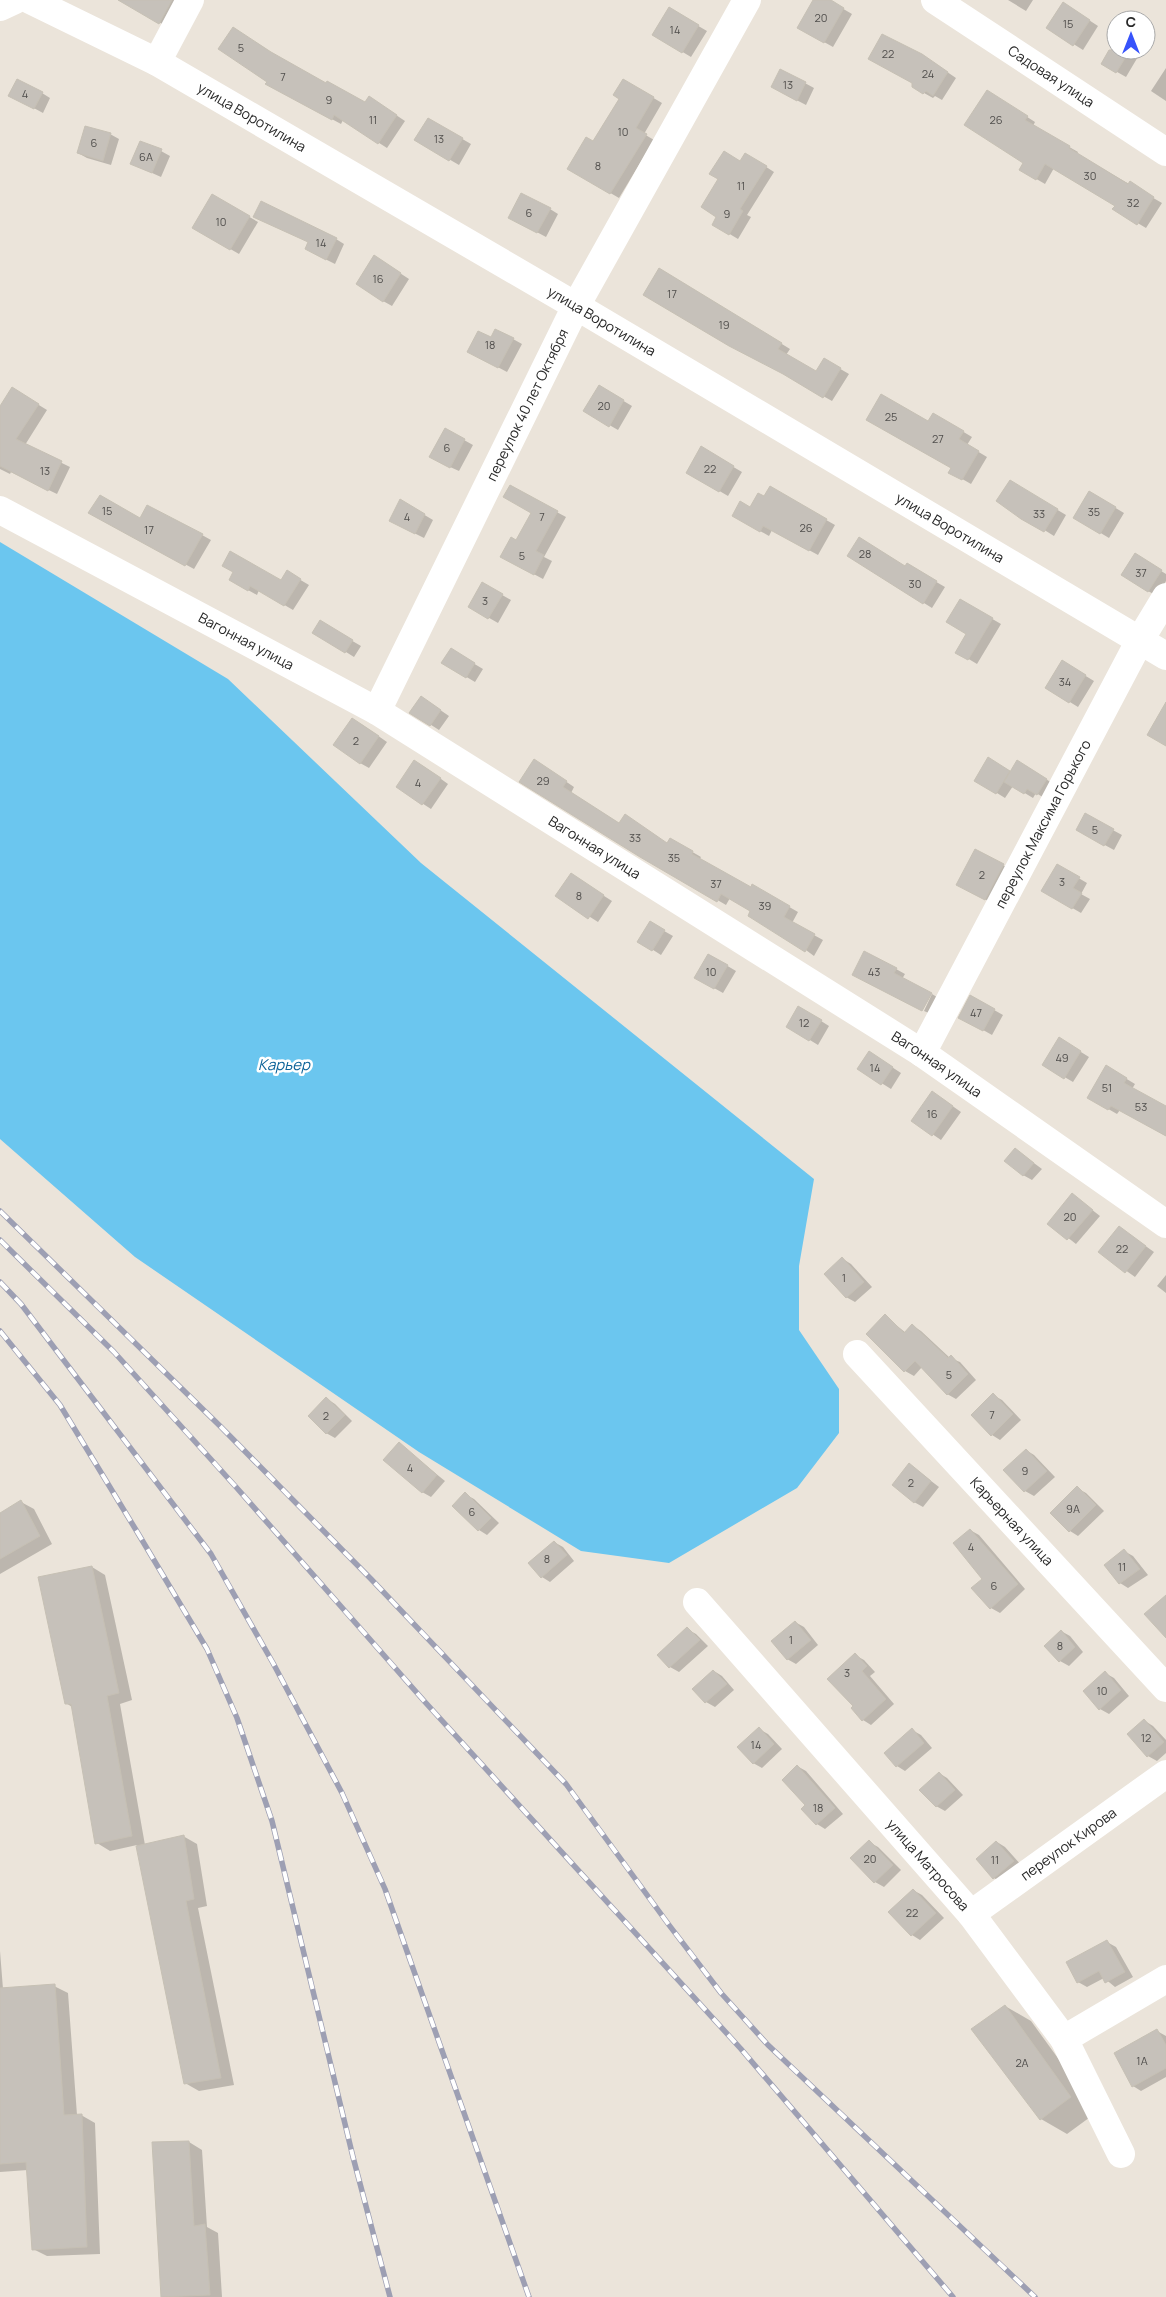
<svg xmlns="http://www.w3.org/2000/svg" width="1166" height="2297" viewBox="0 0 1166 2297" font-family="Manrope,sans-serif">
	<rect width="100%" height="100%" fill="#ebe4da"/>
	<path fill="#6bc6ef" d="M0 542 228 679 421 863 814 1179 799 1266V1330L839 1389V1433L797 1488 669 1563 581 1551 419 1452 135 1257 0 1139Z"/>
	<path fill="#0003" d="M140 0H185L169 28 135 8Z
		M814 0H828L852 14 833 47 799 28Z
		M1008 0H1033L1026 11Z
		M669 9 707 31 691 57 654 35Z
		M1072 9 1098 26 1083 50 1048 28Z
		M234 28 279 58 326 85 365 104 378 103 405 121 387 148 343 120 341 124 276 89Z
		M1116 42V50H1142L1126 77 1103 64Z
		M931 61 956 78 942 100 935 96 933 98 924 93 914 83Z
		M1166 68V101L1151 91Z
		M781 70 814 88 806 105 781 92Z
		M623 80 662 103 644 134 654 140 619 198 569 169 593 142 620 98Z
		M42 93 50 98 43 113 19 100Z
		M996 97 1035 122 1033 126 1078 152 1077 154 1162 203 1146 228 1114 209 1116 205 1054 168 1045 184 1021 170 1025 162Z
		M428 119 471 144 459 165 416 140Z
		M110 134 119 139 111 165 87 158 78 153Z
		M161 151 170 156 161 177 132 164Z
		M754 159 774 172 747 215 751 217 738 239 713 224 718 216 720 179 740 162Z
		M213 196 258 222 239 254 194 228Z
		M550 209 558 214 546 237 518 222Z
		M255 217 336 239 344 244 335 264 315 254 310 242Z
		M383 262 409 279 392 306 383 301Z
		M660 269 790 349 786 355 817 373 825 360 849 374 832 401 791 378Z
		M492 339H513L522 344 507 372 477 356Z
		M600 387 632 406 618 430 585 411Z
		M21 394 47 410 25 445 70 467 57 494 11 472 10 474 0 469V418Z
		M942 419 972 437 967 445 987 457 971 484 950 472 952 468 929 423Z
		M464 440 473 445 459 471 439 462Z
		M701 448 742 472 728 496 687 472Z
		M1011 482 1066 515 1054 536 998 501Z
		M510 487 566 517 544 557 552 561 543 579 502 557 517 542 533 513Z
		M770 488 835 525 818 555 772 530 769 536 734 516 751 509 765 498Z
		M1089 492 1124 513 1109 538 1074 517Z
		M401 501 433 520 424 538 400 526Z
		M90 513 141 520 202 535 211 540 194 569Z
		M1135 555 1166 574V581L1157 596 1148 591Z
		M848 556 906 568 907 565 945 587 932 608Z
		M287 572 309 585 293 610 259 590 257 595 230 580 281 582Z
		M483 584 511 600 498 623 470 607Z
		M960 600 1001 624 977 664 957 652 968 634Z
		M320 622 361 646 354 657 314 632Z
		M451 650 483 669 475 682 443 663Z
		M1071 667 1094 681 1078 707 1047 688Z
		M430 703 449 716 439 730 411 712Z
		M361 724 387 742 369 768 360 763Z
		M989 759 1011 772 1026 766 1055 785 1046 799 1036 793 1033 798 1013 786 1005 798 976 780Z
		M423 766 448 784 431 809 397 787Z
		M543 766 574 787 571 793 620 824 667 844 670 839 701 857 699 860 751 889 753 886 798 912 792 923 823 940 814 956 752 910 730 898 726 905 621 844 521 781Z
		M1085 815 1122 835 1114 850 1077 830Z
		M976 851 1012 870 994 904 966 889Z
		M1058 866 1087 883 1081 894 1090 899 1081 913 1043 891Z
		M579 880 612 901 598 922 557 896Z
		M650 923 673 936 661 955 639 941Z
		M709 955 736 971 723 993 696 978Z
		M896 969 905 974 902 979 862 980Z
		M932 994 940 999 931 1014 924 1011Z
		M971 997 1003 1015 992 1035 960 1017Z
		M799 1007 829 1026 818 1045 787 1026Z
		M1060 1039 1089 1057 1073 1082 1044 1065Z
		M878 1058 901 1073 891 1089 859 1069Z
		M1107 1067 1135 1084 1132 1089 1166 1108V1136L1120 1110 1117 1114 1089 1098Z
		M941 1098 961 1112 941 1140 913 1121Z
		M1015 1149 1042 1169 1032 1180 1023 1175Z
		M1073 1195 1100 1216 1076 1244 1049 1223Z
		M1119 1227 1154 1252 1135 1277 1100 1252Z
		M843 1259 851 1264 872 1287 855 1302 846 1297Z
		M1166 1275V1293L1157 1286Z
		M885 1316 906 1333 913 1326 921 1331 950 1358 960 1362 976 1380 956 1399 947 1394 922 1367 914 1376 905 1371 867 1334Z
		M993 1395 1002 1400 1021 1420 1000 1440 992 1435Z
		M327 1399 335 1404 352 1421 335 1438 326 1433Z
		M399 1444 445 1481 431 1497 422 1492Z
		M1026 1450 1034 1455 1055 1477 1034 1496 1025 1491 1005 1470Z
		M910 1465 939 1487 923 1507 914 1502Z
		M1077 1488 1086 1493 1104 1511 1078 1536 1070 1531Z
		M465 1494 474 1499 499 1523 487 1535 479 1530Z
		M21 1502 34 1509 52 1544 0 1574V1514Z
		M970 1530 979 1535 1025 1589 1000 1613 991 1608 973 1588 984 1579Z
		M554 1542 563 1547 574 1561 550 1582 542 1577Z
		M1124 1551 1133 1556 1148 1575 1128 1588 1120 1583Z
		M92 1567 105 1575 132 1700 120 1704 145 1845 183 1836 197 1844 207 1906 198 1908 234 2085 199 2091 185 2083 137 1845 110 1851 97 1843 72 1707 66 1703Z
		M795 1622 804 1627 818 1645 796 1664 787 1659Z
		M687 1629 696 1634 708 1646 679 1672 670 1667 659 1655Z
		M1061 1631 1070 1636 1083 1652 1069 1666 1060 1661 1046 1646Z
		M855 1655 864 1660 875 1672 870 1676 894 1704 871 1725 863 1720 854 1707Z
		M714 1671 722 1676 734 1690 715 1707 706 1702Z
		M1105 1673 1114 1678 1129 1696 1109 1714 1100 1709Z
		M1145 1721 1153 1726 1166 1740V1753L1157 1761 1148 1756 1129 1734Z
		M759 1729 768 1734 782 1749 762 1768 753 1763Z
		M912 1730 921 1735 932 1748 905 1771 897 1766Z
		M797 1766 806 1771 843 1814 825 1829 817 1824 807 1805Z
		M939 1773 947 1778 963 1795 945 1811 936 1806Z
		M869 1842 878 1847 901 1870 884 1887 875 1882Z
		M997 1842 1005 1847 1022 1866 1003 1883 994 1878Z
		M913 1890 922 1895 944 1918 920 1940 912 1935 890 1912Z
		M1107 1942 1116 1947 1133 1977 1115 1987 1104 1978 1087 1987 1078 1982 1068 1963Z
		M0 1951 3 1989 54 1986 68 1993 77 2115H81L95 2123 100 2254 47 2256 33 2249 28 2170 0 2172Z
		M1005 2006 1031 2021 1097 2112 1067 2134 1041 2119Z
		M1157 2031 1166 2036V2077L1141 2091 1133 2086Z
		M189 2142 202 2150 207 2227 218 2233 222 2297H162L153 2143Z"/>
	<path fill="#c6c1ba" stroke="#c6c0b4" d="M118 0H172L159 24Z
		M813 0H831L844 8 824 43 797 28Z
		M1063 2 1090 20 1073 46 1046 28Z
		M669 7 699 25 682 53 652 35Z
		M233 27 271 52 326 83 327 81 365 102 369 96 397 115 378 144 334 115 332 120 265 84 267 82 218 49Z
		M882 34 922 54 948 72 933 96 926 91 923 94 912 87V83L868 59Z
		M1109 50H1130L1116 73 1101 64Z
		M780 69 806 82 797 101 771 87Z
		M17 79 43 92 34 109 8 96Z
		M623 79 654 97 636 128 647 134 610 194 567 169 586 137 593 141 619 99 613 95Z
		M987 90 1028 116 1025 120 1070 146 1069 148 1128 184 1130 181 1154 197 1137 225 1112 209 1115 206 1045 164 1036 180 1019 170 1023 163 964 125Z
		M428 118 463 138 449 161 414 140Z
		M85 126 111 133 103 161 77 153Z
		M140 141 162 149 152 173 130 164Z
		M724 151 740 161 745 153 767 166 740 209 743 211 729 235 712 225 716 217 701 207 718 179 709 174Z
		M521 193 551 208 537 233 508 218Z
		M212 194 250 216 230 250 192 228Z
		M261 201 337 238 326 260 305 249 308 242 253 217Z
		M374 255 401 273 383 302 356 284Z
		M659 268 782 343 778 349 816 371 824 358 841 368 823 398 783 374 729 346 643 295Z
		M495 329 514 338 498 368 467 352 478 331 491 337Z
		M599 385 624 400 609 427 583 411Z
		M12 387 39 404 16 439 62 461 48 491 0 466V406Z
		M881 394 928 421 933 413 964 431 959 439 979 451 962 480 948 473 951 468 866 420Z
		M445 428 465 439 450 468 429 457Z
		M701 446 734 466 719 492 686 473Z
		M1010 480 1058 509 1044 532 1021 519 996 501Z
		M510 485 558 511 536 551 544 555 534 575 500 557 511 537 516 540 531 513 503 497Z
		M770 486 827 519 809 551 763 526 760 532 732 516 740 501 750 507 758 493 764 496Z
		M1089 491 1116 507 1100 534 1073 518Z
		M100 495 140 518 147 505 203 534 185 566 88 513Z
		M400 499 425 514 415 534 389 521Z
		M859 537 905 566 907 563 937 581 923 604 847 556Z
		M230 551 281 580 287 570 301 579 284 606 250 586 248 591 229 580 233 572 222 566Z
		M1135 553 1162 570 1148 592 1121 575Z
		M482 582 503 594 488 619 468 607Z
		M960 599 993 618 968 660 955 653 966 634 946 622Z
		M320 620 353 640 345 653 312 633Z
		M451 648 475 663 466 678 441 663Z
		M1062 660 1086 675 1069 703 1045 688Z
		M421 696 441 710 430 726 409 713Z
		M1166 702V746L1147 735Z
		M352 718 379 736 360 764 333 745Z
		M988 757 1010 771 996 794 974 781Z
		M534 759 567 781 563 787 619 823 625 814 667 843 670 838 693 851 692 854 751 887 752 884 790 906 784 917 815 934 805 952 748 916 750 911 721 894 717 902 640 857 519 782Z
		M414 760 441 778 422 805 396 787Z
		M1017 760 1047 779 1037 795 1027 789 1024 794 1004 782Z
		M1085 813 1114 829 1104 846 1076 830Z
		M975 849 1004 864 985 900 956 885Z
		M1057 864 1080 877 1073 888 1082 893 1072 909 1041 891Z
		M571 873 604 895 588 919 555 896Z
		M650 921 665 930 652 951 637 942Z
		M864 951 897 968 894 973 932 993 922 1011 852 975Z
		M708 954 728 965 714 989 694 978Z
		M970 995 995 1009 983 1031 958 1018Z
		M798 1006 822 1020 809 1041 786 1027Z
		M1059 1037 1081 1051 1064 1079 1042 1065Z
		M869 1051 893 1067 881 1085 857 1069Z
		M1106 1065 1127 1078 1124 1083 1166 1106V1136L1111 1106 1108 1110 1087 1098Z
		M932 1091 953 1106 932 1136 911 1121Z
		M1015 1148 1034 1163 1023 1176 1004 1161Z
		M1072 1193 1093 1210 1067 1240 1047 1224Z
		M1119 1226 1146 1246 1125 1273 1098 1252Z
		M842 1257 864 1282 846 1298 824 1274Z
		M885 1314 904 1333 912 1324 948 1358 951 1355 968 1374 947 1395 915 1361 904 1372 866 1334Z
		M993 1393 1013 1414 991 1436 971 1415Z
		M326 1397 345 1415 326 1434 308 1416Z
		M399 1442 437 1475 422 1493 383 1460Z
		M1026 1449 1047 1471 1024 1492 1003 1470Z
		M909 1463 931 1481 914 1503 892 1485Z
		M1077 1486 1096 1505 1069 1532 1050 1513Z
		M465 1492 491 1518 478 1531 452 1506Z
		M21 1500 40 1536 0 1559V1513Z
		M970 1529 1018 1584 990 1609 971 1588 982 1579 953 1543Z
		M554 1541 567 1555 541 1578 528 1563Z
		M1124 1549 1140 1569 1119 1584 1104 1565Z
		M92 1566 119 1693 107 1696 132 1836 95 1844 71 1704H65L38 1577Z
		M1166 1595V1638L1144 1614Z
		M795 1621 811 1640 787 1660 771 1641Z
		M687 1627 700 1640 669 1668 657 1655Z
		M1061 1630 1075 1647 1059 1662 1044 1646Z
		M855 1653 867 1666 862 1671 886 1699 862 1721 851 1708 853 1706 827 1679Z
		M713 1670 727 1684 705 1703 692 1689Z
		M1105 1671 1121 1690 1099 1710 1083 1691Z
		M1144 1719 1164 1742 1147 1757 1127 1734Z
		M759 1727 774 1744 753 1764 737 1747Z
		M912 1728 924 1743 896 1767 884 1753Z
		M797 1765 835 1808 816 1825 801 1809 805 1805 782 1780Z
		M939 1772 955 1790 936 1807 919 1790Z
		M184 1835 194 1899 186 1901 221 2078 184 2084 136 1846Z
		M869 1840 893 1865 874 1883 850 1858Z
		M996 1841 1014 1861 993 1879 976 1859Z
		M913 1889 936 1913 911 1936 888 1912Z
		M1107 1940 1125 1972 1105 1983 1099 1971 1077 1983 1066 1962Z
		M55 1984 64 2115 82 2114 87 2247 32 2250 26 2162 0 2164V1988Z
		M1005 2005 1071 2097 1040 2120 971 2029Z
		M1157 2029 1166 2045V2068L1132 2087 1114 2053Z
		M189 2141 194 2226 205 2224 210 2295 161 2297 152 2142Z"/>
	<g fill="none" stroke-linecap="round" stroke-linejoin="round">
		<g stroke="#fff" stroke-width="28">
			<path id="s1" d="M30 0 157 62 576 306 1166 656"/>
			<path id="s2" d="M935 0 1166 152"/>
			<path d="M0 7 15 0"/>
			<path d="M157 62 190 0"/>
			<path id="s3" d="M0 510 377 711 922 1053 1166 1224"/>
			<path id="s4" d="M377 711 576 306 747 0"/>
			<path id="s5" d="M922 1053 1140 640 1166 597"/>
			<path id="s6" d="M857 1354 1166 1688"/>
			<path id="s7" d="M697 1602 971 1914 1064 2039 1121 2154"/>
			<path id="s8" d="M971 1914 1166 1774"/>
			<path d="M1064 2039 1166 1979"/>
		</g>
		<defs>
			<path id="rail" d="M0 1211 220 1426 371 1579 566 1784 669 1925 721 1993 768 2045 1035 2297
				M0 1240 114 1352 236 1487 425 1702 741 2049 953 2297
				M0 1282 21 1304 211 1554 273 1663 342 1793 385 1889 529 2297
				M0 1331 60 1405 136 1530 207 1649 237 1718 272 1821 353 2157 390 2297"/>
		</defs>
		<use href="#rail" stroke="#9d9fb3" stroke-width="5.5"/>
		<use href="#rail" stroke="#fff" stroke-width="4" stroke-dasharray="11" stroke-linecap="butt"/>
	</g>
	<g text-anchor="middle" stroke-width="5" stroke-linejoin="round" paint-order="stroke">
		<g font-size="11" fill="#504e4c">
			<text x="821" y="22">20</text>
			<text x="1068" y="28">15</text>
			<text x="675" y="34">14</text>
			<text x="241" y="52">5</text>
			<text x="888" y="58">22</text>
			<text x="928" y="78">24</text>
			<text x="283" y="81">7</text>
			<text x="788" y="89">13</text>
			<text x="25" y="98">4</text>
			<text x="329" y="104">9</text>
			<text x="373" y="124">11</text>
			<text x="996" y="124">26</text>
			<text x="623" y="136">10</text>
			<text x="439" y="143">13</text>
			<text x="94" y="147">6</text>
			<text x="146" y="161">6А</text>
			<text x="598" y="170">8</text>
			<text x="1090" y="180">30</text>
			<text x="741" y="190">11</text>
			<text x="1133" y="207">32</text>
			<text x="529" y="217">6</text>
			<text x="727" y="218">9</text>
			<text x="221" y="226">10</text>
			<text x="321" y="247">14</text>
			<text x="378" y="283">16</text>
			<text x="672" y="298">17</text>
			<text x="724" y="329">19</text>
			<text x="490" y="349">18</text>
			<text x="604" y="410">20</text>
			<text x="891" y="421">25</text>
			<text x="938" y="443">27</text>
			<text x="447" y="452">6</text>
			<text x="710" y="473">22</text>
			<text x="45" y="475">13</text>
			<text x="107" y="515">15</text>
			<text x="1094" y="516">35</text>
			<text x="1039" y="518">33</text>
			<text x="407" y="521">4</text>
			<text x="542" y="521">7</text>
			<text x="806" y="532">26</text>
			<text x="149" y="534">17</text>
			<text x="865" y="558">28</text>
			<text x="522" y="560">5</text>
			<text x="1141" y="577">37</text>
			<text x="915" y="588">30</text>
			<text x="485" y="605">3</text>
			<text x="1065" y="686">34</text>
			<text x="356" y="745">2</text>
			<text x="543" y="785">29</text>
			<text x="418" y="787">4</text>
			<text x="1095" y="834">5</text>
			<text x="635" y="842">33</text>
			<text x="674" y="862">35</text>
			<text x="982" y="879">2</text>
			<text x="1062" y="886">3</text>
			<text x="716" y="888">37</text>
			<text x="579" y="900">8</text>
			<text x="765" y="910">39</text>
			<text x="711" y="976">10</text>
			<text x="874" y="976">43</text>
			<text x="976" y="1017">47</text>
			<text x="804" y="1027">12</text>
			<text x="1062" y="1062">49</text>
			<text x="875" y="1072">14</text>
			<text x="1107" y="1092">51</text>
			<text x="1141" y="1111">53</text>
			<text x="932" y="1118">16</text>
			<text x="1070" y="1221">20</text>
			<text x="1122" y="1253">22</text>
			<text x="844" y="1282">1</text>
			<text x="949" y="1379">5</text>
			<text x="992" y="1419">7</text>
			<text x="326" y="1420">2</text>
			<text x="410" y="1472">4</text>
			<text x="1025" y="1475">9</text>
			<text x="911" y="1487">2</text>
			<text x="1073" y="1513">9А</text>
			<text x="472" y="1516">6</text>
			<text x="971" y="1551">4</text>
			<text x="547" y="1563">8</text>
			<text x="1122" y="1571">11</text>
			<text x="994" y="1590">6</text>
			<text x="791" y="1644">1</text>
			<text x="1060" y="1650">8</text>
			<text x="847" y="1677">3</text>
			<text x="1102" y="1695">10</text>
			<text x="1146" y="1742">12</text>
			<text x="756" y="1749">14</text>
			<text x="818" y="1812">18</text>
			<text x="870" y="1863">20</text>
			<text x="995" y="1864">11</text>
			<text x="912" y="1917">22</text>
			<text x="1142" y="2065">1А</text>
			<text x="1022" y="2067">2А</text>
		</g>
		<g font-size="14" fill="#282828" stroke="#fff">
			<text dy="5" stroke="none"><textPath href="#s2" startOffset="139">Садовая улица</textPath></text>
			<text dy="5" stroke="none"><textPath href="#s1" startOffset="251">улица Воротилина</textPath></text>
			<text dy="5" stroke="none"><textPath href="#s1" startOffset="656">улица Воротилина</textPath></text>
			<text dy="5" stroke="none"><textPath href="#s4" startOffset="341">переулок 40 лет Октября</textPath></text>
			<text dy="5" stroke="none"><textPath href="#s1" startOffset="1061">улица Воротилина</textPath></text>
			<text dy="5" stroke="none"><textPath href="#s3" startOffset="279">Вагонная улица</textPath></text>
			<text dy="5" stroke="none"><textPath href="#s5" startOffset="259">переулок Максима Горького</textPath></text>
			<text dy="5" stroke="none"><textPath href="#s3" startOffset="684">Вагонная улица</textPath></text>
			<text dy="5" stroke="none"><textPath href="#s3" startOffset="1089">Вагонная улица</textPath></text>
			<text dy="5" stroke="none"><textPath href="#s6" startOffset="228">Карьерная улица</textPath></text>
			<text dy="5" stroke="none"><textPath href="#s8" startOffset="120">переулок Кирова</textPath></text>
			<text dy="5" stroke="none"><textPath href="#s7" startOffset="350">улица Матросова</textPath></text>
		</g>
		<g font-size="15" font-style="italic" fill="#0c6399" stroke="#fff">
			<text x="284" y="1070">Карьер</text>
		</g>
	</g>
	<g transform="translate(1131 35)"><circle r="24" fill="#ffffff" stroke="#a9a9a9"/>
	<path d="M0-4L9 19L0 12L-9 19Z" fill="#3753fb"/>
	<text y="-8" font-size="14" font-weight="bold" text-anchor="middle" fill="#282828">С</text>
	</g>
</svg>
